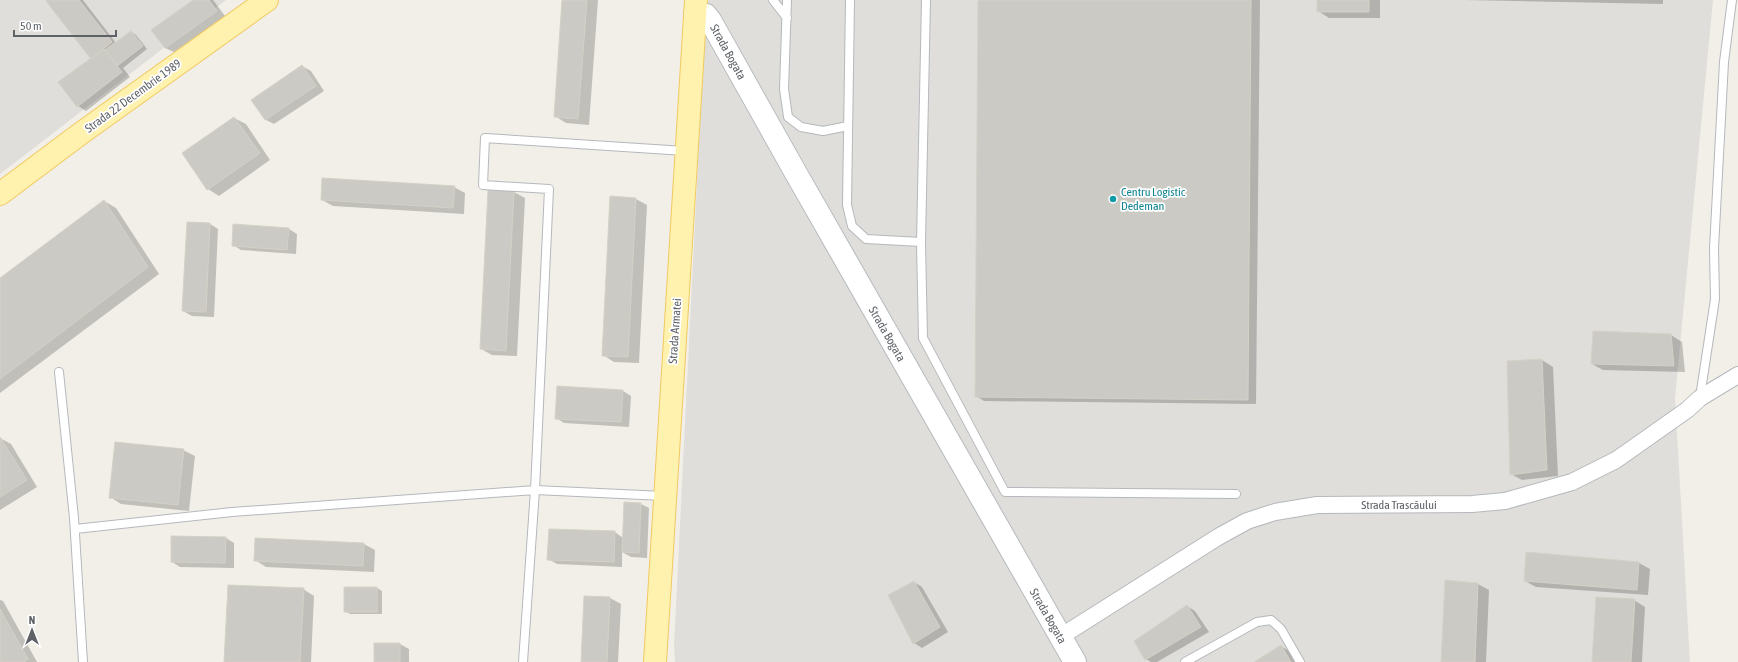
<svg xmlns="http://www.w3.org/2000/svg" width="1738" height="662" viewBox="0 0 1738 662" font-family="'Asap Condensed',sans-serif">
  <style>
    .industrial { fill: #e0deda }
    .shadow { fill: #0003 }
    .building { fill: #cccac5; stroke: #d6d1c6 }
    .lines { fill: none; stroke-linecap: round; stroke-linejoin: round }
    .service-casing { stroke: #b5b8bc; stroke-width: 10 }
    .minor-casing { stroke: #b5b8bc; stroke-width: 18 }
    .secondary-casing { stroke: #b6babf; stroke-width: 24 }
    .primary-casing { stroke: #f2c960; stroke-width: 24 }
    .service { stroke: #fff; stroke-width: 8 }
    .minor { stroke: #fff; stroke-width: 16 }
    .secondary { stroke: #fff; stroke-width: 22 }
    .primary { stroke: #fff2af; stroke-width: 22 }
    .culture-dot { fill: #0f9aa8; stroke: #fff; stroke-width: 1.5 }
    .labels { text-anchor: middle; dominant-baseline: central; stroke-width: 3.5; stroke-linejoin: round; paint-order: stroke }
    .street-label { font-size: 12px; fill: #5f6368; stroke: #fff }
    .culture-label { font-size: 12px; fill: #0d838f; stroke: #fff; text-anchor: start }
  </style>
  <rect width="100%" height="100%" fill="#f1efe8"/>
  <path class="industrial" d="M0,0H226L0,174Z
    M706,0H1713L1675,398L1690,662H675L674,646Z"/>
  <path class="shadow" d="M49,0H83L116,43L131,32L136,35L147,49L123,68L130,77L86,111L78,106L59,82L91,58Z
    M195,0H213L225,16L174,52L165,48Z
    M563,0H598L589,125L566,123L555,116Z
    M979,0H1260L1256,404L984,401L976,396Z
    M1318,0H1380V18H1329L1318,11Z
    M1464,0H1663V4Z
    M302,66L311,71L324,91L274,124L266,120L253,100Z
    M234,118L246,124L270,160L219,196L208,189Z
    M454,187L465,193L464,214L333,206L322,200Z
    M514,192L525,198L517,356L492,355L481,349Z
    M636,199L647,205L639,363L614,362L603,355Z
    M104,201L116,208L159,274L0,393V279Z
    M210,224L218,229L214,317L192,316L183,311Z
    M289,229L297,234L296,254L241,250L233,245Z
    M1671,335L1682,342L1685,372L1603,370L1592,364Z
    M1542,360L1553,367L1558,476L1522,480L1511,474Z
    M623,391L631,396L629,427L564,423L556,418Z
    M0,438L11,444L37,487L0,510Z
    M183,450L195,456L189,511L121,504L110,497Z
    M641,504L649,508L647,558L631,557L622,552V567L557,564L548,559L615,532L623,538Z
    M226,538L234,543V568L180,567L172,562Z
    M364,544L375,550L374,572L266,567L255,560Z
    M1639,563L1650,569L1648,595L1536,587L1525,581Z
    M914,582L922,587L948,632L922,648L914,643Z
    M1478,584L1489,590L1486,662H1442Z
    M377,588L382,591V614H350L345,611Z
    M303,589L314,596L311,662H225Z
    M585,597L610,598L621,604L618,662H582Z
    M0,600L3,601L37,662H0Z
    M1634,600L1645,607L1642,662H1593Z
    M1187,606L1195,611L1209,632L1157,662H1151L1146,659Z
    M375,644H400L409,649V662H375Z
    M1281,646L1292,653L1298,662H1255Z"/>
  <path class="building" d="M47,0H79L112,42L91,59L46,1Z
    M193,0H209L217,11L165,48L151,30Z
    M562,0H587L578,119L554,117Z
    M978,0H1251L1248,400L975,397Z
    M1317,0H1369V12H1317Z
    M131,31L143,46L117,66L105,50Z
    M104,49L122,72L77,107L58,82Z
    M302,65L316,86L265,120L251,100Z
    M234,117L260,153L207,190L182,153Z
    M322,178L455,186L453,208L321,200Z
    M488,190L514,191L506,351L480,349Z
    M610,196L636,198L628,357L602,356Z
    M104,200L148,267L0,379V278Z
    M187,222L210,223L206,312L182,311Z
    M233,224L289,228L287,250L232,246Z
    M1593,331L1671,334L1674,366L1591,364Z
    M1542,359L1547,470L1510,475L1507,361Z
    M557,386L623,390L621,422L555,419Z
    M0,437L27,480L0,497Z
    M115,442L184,449L178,505L109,498Z
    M624,502L641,503L639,553L622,552Z
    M549,529L615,531L614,562L547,560Z
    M171,536L226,537L225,563L171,562Z
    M255,538L364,543L363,566L254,561Z
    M1526,552L1639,562L1637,590L1524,581Z
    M1445,580L1478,583L1475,662H1441Z
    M914,581L940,627L913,644L888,595Z
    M228,585L304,588L300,662H224Z
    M344,587H377V612H344Z
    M584,596L610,597L607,662H581Z
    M1596,597L1635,599L1631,662H1592Z
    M1187,605L1201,627L1145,660L1134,641Z
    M0,609L28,659L24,662H0Z
    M374,643H400V662H374Z
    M1281,645L1291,662H1254Z"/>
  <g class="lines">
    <g class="service-casing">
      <path id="service" d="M773,0L787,18
        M787,0L784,89L788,117L801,127L823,131L848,126
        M850,0L847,205L852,226L866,239L921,242
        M926,0L921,242L923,338L1005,492L1236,494
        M59,372L74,518L83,662
        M1700,397L1715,299L1714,248L1724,62L1732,0
        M75,529L232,512L535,490L664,496
        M523,662L535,490L549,189L483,185L485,138L685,151
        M1185,662L1257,622L1271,620L1281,629L1300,662"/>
    </g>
    <g class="minor-casing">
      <path id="minor" d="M1060,637L1218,537L1247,521L1275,512L1317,505L1472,504L1505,501L1572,482L1616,460L1687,410L1700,398L1738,375"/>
    </g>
    <g class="secondary-casing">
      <path id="secondary" d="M695,14L706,15L710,20L793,168L1075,662"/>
    </g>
    <g class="primary-casing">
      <path id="primary" d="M0,194L80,134L267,0
        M655,662L696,0"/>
    </g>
    <use href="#service" class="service"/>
    <use href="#minor" class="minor"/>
    <use href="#secondary" class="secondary"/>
    <use href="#primary" class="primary"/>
  </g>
  <circle class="culture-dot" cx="1113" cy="199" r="4"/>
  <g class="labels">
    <g class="street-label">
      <text transform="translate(728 52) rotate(61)">Strada Bogata</text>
      <text transform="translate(133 96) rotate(-36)">Strada 22 Decembrie 1989</text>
      <text transform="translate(675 331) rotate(-86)">Strada Armatei</text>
      <text transform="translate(887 334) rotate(60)">Strada Bogata</text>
      <text x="1399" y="505">Strada Trascăului</text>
      <text transform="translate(1048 616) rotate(60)">Strada Bogata</text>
    </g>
    <g class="culture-label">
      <text x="1121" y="192">Centru Logistic<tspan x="1121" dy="14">Dedeman</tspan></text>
    </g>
  </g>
  <g transform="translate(32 630)" stroke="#ffffff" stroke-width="3" paint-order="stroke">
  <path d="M0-3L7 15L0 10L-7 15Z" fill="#5f6368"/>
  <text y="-6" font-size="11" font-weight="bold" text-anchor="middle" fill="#5f6368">N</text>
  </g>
  <path d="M14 30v6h102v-6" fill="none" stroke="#5f6368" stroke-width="2"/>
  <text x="20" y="30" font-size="12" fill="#5f6368" stroke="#ffffff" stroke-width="3" paint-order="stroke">50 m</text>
</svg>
